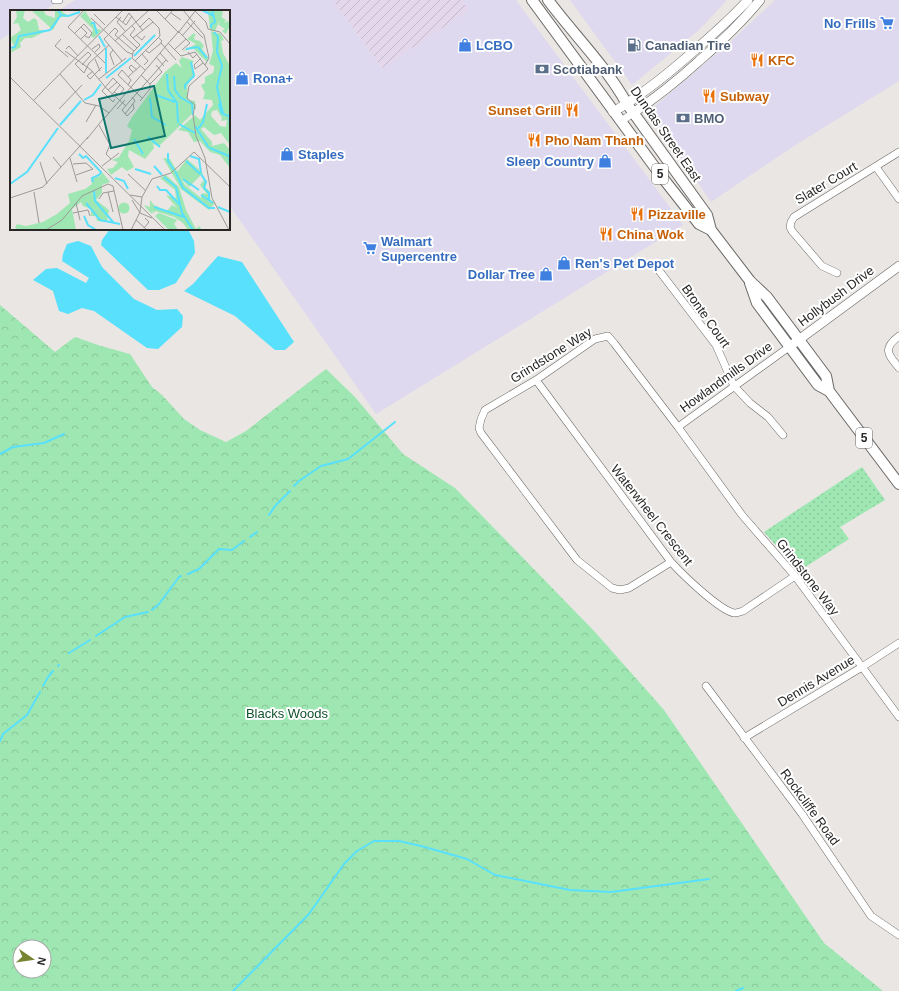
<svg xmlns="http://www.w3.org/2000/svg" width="899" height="991" viewBox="0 0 899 991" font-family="Helvetica,sans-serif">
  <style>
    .commercial { fill: #dfd9ef }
    .industrial { fill: url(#industrial-furrows) }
    .forest { fill: url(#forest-crowns); fill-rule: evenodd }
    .park { fill: url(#park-dots) }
    .water { fill: #58e0fc }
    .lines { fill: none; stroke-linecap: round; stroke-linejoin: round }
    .stream { stroke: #58e0fc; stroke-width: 2 }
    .street-casing { stroke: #6b6966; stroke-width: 8 }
    .secondary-casing { stroke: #6b6966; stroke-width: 10 }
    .primary-casing { stroke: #6b6966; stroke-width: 12 }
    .street { stroke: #fff; stroke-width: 7 }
    .secondary { stroke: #fff; stroke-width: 9 }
    .primary { stroke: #fff; stroke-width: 10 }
    .labels { text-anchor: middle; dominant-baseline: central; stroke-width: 4; stroke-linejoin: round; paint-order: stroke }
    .shield { fill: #fff; stroke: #686867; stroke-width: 1 }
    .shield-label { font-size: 12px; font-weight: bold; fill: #282726 }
    .shop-label { font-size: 13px; font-weight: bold; fill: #366cbe; stroke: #fff; text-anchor: start }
    .service-label { font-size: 13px; font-weight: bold; fill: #4e5e75; stroke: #fff; text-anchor: start }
    .food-label { font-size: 13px; font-weight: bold; fill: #c56008; stroke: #fff; text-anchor: start }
    .street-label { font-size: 13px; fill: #282726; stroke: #fff }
    .park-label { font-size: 13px; fill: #11522b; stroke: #fff }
    .inset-river { fill: none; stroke: #58e0fc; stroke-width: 2 }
    .inset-road { fill: none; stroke: #9c9a97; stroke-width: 1 }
    .view { fill: #0f766e; fill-opacity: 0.15; stroke: #0f766e; stroke-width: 2 }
    .inset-edge { fill: none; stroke: #282726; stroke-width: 2 }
  </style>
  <defs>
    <pattern id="industrial-furrows" width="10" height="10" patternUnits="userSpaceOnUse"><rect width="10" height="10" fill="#e5d7eb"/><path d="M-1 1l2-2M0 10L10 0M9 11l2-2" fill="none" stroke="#c4b9c9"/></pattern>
    <pattern id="forest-crowns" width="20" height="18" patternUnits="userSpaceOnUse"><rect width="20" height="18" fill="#9fe7b2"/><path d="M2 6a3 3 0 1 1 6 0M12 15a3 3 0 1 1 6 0" fill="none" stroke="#89c699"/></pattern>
    <pattern id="park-dots" width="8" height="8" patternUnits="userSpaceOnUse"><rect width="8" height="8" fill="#9fe7b2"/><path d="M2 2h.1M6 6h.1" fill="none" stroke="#89c699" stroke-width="1.8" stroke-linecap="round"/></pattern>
  </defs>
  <rect width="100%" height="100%" fill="#e9e6e3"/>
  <path class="commercial" d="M0,0H60L44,11H11V33L0,40Z
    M75,0H333L382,68L468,10L461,0H516L683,225L376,414L229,205V11H58Z
    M570,0H727L699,30L632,85Z
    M775,0H899V81L794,146L711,202L649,111L728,44Z"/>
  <path class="industrial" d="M333,0H461L469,10L382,68Z"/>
  <path class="forest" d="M0,305L55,352L75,337L101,346L130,354L152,387L162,395L184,419L200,430L226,442L246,431L326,369L354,396L403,454L455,488L595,632L664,710L824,943L883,991H0ZM20,947H44V971H20Z"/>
  <path class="park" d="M862,467L885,500L840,527L849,539L799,571L764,532Z"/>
  <path class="water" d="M110,229H188L194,241L195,253L176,283L159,290H148L101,245L102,240Z
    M78,241L91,246L102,267L134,299L157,310L177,309L183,316L182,327L158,349L147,348L94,311L82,308L68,314L59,311L53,291L33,280L46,269L57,268L86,283L89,278L62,261L63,254L67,244Z
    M218,256L242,262L294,342L285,350H275L235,316L184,291L193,284Z"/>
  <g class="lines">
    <path class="stream" d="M0,454L13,447L44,443L64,434
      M294,486L299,481L321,466L348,459L395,422
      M269,515L275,506L290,491
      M250,537L257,532
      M188,574L199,569L219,549L232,550L244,541
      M152,610L159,604L179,577L181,576
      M96,636L125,617L148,612
      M69,653L90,640
      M58,666L59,665
      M43,686L48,677L53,671
      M0,741L3,734L27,715L40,692
      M233,991L309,914L344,864L357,851L374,841H399L421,846L467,859L495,875L570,890L611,892L709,879
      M736,991L743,988"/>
    <g class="street-casing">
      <path id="street" d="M55,0H59
        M620,122L633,113
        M876,167L899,199
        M654,264L716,345L734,386L750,403L768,417L783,435
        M837,273L822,266L792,231L790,227L791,222L794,217L899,152
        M899,336C882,349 888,354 899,368
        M536,380L671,562C682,574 719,610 734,613C737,613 740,612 743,611L795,576
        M678,427L789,347
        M671,562L629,588L620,590L612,588L577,560L481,433L479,428L481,419L485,410L536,380L595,339L608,336L614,343L678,427L742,515L795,576L899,717
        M706,686L802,814L871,916L899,935
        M744,738L862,667L899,643"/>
    </g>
    <g class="secondary-casing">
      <path id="secondary" d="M613,112C640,96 664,77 687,57C708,39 729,21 748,0
        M633,113C657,97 678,80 699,61C721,42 742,22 760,0
        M789,347L899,266"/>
    </g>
    <g class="primary-casing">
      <path id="primary" d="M532,0L662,177L699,224L711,230
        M548,0C574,35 606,66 627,104L707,215L711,230L750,281L767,297L826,376L829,391L899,484
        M750,283L757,303L818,385L829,391"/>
    </g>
    <use href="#street" class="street"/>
    <use href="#secondary" class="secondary"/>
    <use href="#primary" class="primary"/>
  </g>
  <defs>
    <g id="supermarket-bare" transform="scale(1.08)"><path d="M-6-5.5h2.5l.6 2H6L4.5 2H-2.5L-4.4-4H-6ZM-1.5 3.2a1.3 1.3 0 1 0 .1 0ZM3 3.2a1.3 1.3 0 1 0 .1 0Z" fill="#3f7fe0" stroke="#fff" stroke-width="2.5" paint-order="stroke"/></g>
    <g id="shop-bare" transform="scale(1.08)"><path d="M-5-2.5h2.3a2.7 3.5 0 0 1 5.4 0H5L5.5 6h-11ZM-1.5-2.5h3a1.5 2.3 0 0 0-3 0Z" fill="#3f7fe0" stroke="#fff" stroke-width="2.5" paint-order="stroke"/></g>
    <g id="fuel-bare" transform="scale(1.08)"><path d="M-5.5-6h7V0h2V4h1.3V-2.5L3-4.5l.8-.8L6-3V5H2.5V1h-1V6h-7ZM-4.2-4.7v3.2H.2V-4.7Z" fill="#5c6f8a" stroke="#fff" stroke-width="2.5" paint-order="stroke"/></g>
    <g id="restaurant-bare" transform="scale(1.08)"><path d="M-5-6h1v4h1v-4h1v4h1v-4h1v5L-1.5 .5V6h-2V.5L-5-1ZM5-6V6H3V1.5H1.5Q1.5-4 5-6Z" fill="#e8710a" stroke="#fff" stroke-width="2.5" paint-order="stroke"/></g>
    <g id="bank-bare" transform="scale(1.08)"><path d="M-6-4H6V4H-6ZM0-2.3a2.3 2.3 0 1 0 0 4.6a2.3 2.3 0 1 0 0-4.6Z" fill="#5c6f8a" stroke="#fff" stroke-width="2.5" paint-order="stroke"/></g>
  </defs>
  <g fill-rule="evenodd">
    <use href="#supermarket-bare" x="887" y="23"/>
    <use href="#shop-bare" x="465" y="45"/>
    <use href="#fuel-bare" x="634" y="45"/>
    <use href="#restaurant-bare" x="757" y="60"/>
    <use href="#bank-bare" x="542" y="69"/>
    <use href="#shop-bare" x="242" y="78"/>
    <use href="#restaurant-bare" x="709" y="96"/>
    <use href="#restaurant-bare" x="572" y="110"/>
    <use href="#bank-bare" x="683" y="118"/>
    <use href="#restaurant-bare" x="534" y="140"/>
    <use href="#shop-bare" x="287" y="154"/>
    <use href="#shop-bare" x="605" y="161"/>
    <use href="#restaurant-bare" x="637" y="214"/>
    <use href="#restaurant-bare" x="606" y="234"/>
    <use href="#supermarket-bare" x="370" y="248"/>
    <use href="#shop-bare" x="564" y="263"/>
    <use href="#shop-bare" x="546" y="274"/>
  </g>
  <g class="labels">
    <g class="shield">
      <rect x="652" y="164" width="16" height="20" rx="3"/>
      <rect x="856" y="428" width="16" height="20" rx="3"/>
    </g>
    <g class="shield-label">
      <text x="660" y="174">5</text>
      <text x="864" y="438">5</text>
    </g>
    <g class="shop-label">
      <text x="876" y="23" text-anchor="end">No Frills</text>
      <text x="476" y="45">LCBO</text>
      <text x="253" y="78">Rona+</text>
      <text x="298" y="154">Staples</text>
      <text x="594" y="161" text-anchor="end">Sleep Country</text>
      <text x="381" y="241">Walmart<tspan x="381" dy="15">Supercentre</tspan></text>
      <text x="575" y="263">Ren's Pet Depot</text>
      <text x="535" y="274" text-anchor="end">Dollar Tree</text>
    </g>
    <g class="service-label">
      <text x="645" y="45">Canadian Tire</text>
      <text x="553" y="69">Scotiabank</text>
      <text x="694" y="118">BMO</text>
    </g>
    <g class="food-label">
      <text x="768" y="60">KFC</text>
      <text x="720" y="96">Subway</text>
      <text x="561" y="110" text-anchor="end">Sunset Grill</text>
      <text x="545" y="140">Pho Nam Thanh</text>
      <text x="648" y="214">Pizzaville</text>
      <text x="617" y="234">China Wok</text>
    </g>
    <g class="street-label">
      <text transform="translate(666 134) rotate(55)">Dundas Street East</text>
      <text transform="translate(826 183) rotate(-31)">Slater Court</text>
      <text transform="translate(836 296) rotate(-37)">Hollybush Drive</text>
      <text transform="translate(706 316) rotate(55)">Bronte Court</text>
      <text transform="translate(551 355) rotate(-32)">Grindstone Way</text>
      <text transform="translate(726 377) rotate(-36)">Howlandmills Drive</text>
      <text transform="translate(652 515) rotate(52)">Waterwheel Crescent</text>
      <text transform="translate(808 577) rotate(52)">Grindstone Way</text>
      <text transform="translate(816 681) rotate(-31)">Dennis Avenue</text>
      <text transform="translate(810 807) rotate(54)">Rockcliffe Road</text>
    </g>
    <g class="park-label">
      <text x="287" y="713">Blacks Woods</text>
    </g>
  </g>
  <g transform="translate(10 10)">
    <rect width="220" height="220" fill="#e9e6e3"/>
    <path d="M210,6L216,10L214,13L218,11L220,15L216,24L212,21L215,19L209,15ZM149,203L167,210L164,214L168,220L158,219L145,206Z" fill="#9fe7b2"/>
    <path d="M6,0H15L13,8L18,12L24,8L27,10L29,20H38L22,28H15L10,33L11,37L0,43L4,36L0,28L11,20L8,13L3,14L7,7ZM21,0H33L36,5L45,8V0H50L60,7H50L43,20ZM198,0H211L213,3L205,21L200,20ZM184,23L186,25L184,27L185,30L190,31L194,36L192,39L199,49L197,52L183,38L171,42L186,34L177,29ZM172,47L184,51L181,55L185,64L177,76L178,90L185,91L186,99H183L182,104L149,136L143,134L144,138L135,149L119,140L118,146L124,157L117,161L112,157L101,165L97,159L103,158L108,152L102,150L109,147L119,131L122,120L117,116L122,107L155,62L166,53L172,58L169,51ZM220,77V135L211,123L204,125L194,117L191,119L202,132V136L214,133L220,140V158L210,145L200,142L190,131L184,132L178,122L168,120L185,105L190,110L203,95L202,89ZM207,100L212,108L211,111L217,110L216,117L210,116L201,106L202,101ZM153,148L160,149L175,175L191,188L192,183L197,184L190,175L194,170L197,171L195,177L200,182V189L205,193L199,200L171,179ZM92,162L100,172L92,175V183L86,190L99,200L97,212L87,211L86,206H81V199L73,196L71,192L62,199L66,220H8L5,218L7,214L16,216L33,212L47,204L60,193L58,184L75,179L82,174L81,169L90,166ZM156,165L169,177L176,200L186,219L189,216L192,220H178L173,213L164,207L145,201L143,204L142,200V204L137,199L134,195L140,197V190L144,195L157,201L162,195L167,198L156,185L166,188L165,180L150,168Z" fill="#9fe7b2" fill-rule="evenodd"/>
    <path d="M177,149L193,163L179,177L166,163Z" fill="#9fe7b2"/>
    <path d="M75,1L87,19L92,20L84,28L81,26L83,19L70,6ZM201,21L211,24L214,30L211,31L213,43L220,56V96L204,95L202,90L193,89L195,83L191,75L195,73V67L203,63L204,59V56L199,54L203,41ZM108.5 198a5.5 5.5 0 1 1 11 0a5.5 5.5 0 1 1-11 0Z" fill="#9fe7b2"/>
    <path class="inset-river" d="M48,0L51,5L58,6L70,2M192,0L204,6M81,13H84L87,24M201,18V15L205,12L202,0M204,22L208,27L207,42L212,56L207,77L213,104L219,106L220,116M89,26L95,37M0,38L5,37L9,26L40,20L51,5M96,38V63M176,39L188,37L197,48M124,46L145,25M157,64L158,80L167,93L168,113M164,66L165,80L170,87L182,94L183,105M96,68L121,48M175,79V75L184,66L181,52M146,85L165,92M140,88L142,107L156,115M74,90L83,85L91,74M211,92L209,95L212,104M169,114L185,123M50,115L71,91M185,116L199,138M188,119L193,112L197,94M138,127L150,137M124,129L133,144M200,138L219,146L220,155M158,143V151L164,160M69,144L73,148L76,146L91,162L89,165L82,168L83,172M180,146L189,149L191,163M176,151L190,164M144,156L152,165M125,159L141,164M165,161L173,178L199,198H205M191,164L196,172L194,178L199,183V190M154,167L166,177L172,203L183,220M105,168L114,171L118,179M173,169L189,180M0,174L17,162L48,118M147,176L150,180H156L169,194M84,181L85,191L103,212M191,185L203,193M76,193L90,210L110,214M144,197L174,207M208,197L220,202M74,206L78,215L86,220"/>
    <path class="inset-road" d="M146,0L168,22M173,0L194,25L199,48L195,55M184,0L196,12L198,19L210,22L220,34M161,3L171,10M84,4L95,15M106,7L116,15L122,6M111,7L107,12L115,21M81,8L117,42L122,44M155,9L163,0M113,12L119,3L133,21M177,12L193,28M122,16L125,19L120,25L130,35L123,42L122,48L135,60M58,17L95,53M58,17L74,0M71,17L77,23L71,29M169,22L180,33L172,40M65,23L74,14L82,23L79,28L75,26M168,23L186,0M112,24L127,38M126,25L132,30L135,26M172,26L185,11M123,28L143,12M51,29L45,36L58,47M105,31L139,0M151,33L166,50M158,33L171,46L185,42L198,59L179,76L177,88L185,95L183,105L186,126L195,148L202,188L219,220M155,37L169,21M56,39L59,36L68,46M82,39L89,34L90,37L85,42M103,40L100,44L104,55M135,40L139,43L150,34L152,31L149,28M164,40L176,29M55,41L81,60L97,79L116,96M178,42L183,48L187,44M150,43L158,52M132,44L138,51L134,55M146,47L154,56M191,48L184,55L185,59L193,53M85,49L90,61M112,51L94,29L105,18L108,21L105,25L124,41M125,51L150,26L149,18L139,8L130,17M72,55L81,45L78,42L65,54L74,63L79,53L99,35M83,61L77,66L80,69L92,57M123,62L119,58L121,55L127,60M50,64L75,93L89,96L99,103M131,65L140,74M0,67L23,90M118,67L130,56M89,69L116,48M118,75L121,70L112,60L108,65L132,88M98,80L107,72M104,82L109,85L114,79L103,68L92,81L103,92L105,89M99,88L110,75M22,89L155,220M23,91L113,0M130,91L140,79V74L152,62L146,55M123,94L124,99L117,106L112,100L156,50M49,99L72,75M107,99L115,90M115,104L125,91L122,87M93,110L156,36M76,112L86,95M89,115L100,135L96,144L101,149M77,129L93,109M43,147L51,157M60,148L67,172M30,152L37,174M63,154L76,153L83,159L66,165M92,156L109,143M118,164L136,181M24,182L29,213M98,182L103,202M120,185L132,187M132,187L142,169L161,163L184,142L220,177M0,188L33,177L78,127M89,189L93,183L104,181M122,190L130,203L142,208M66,193L70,210M63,203L78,200L80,206M126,210L137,220M134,218L139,212L135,208M36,220L52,210L72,186L98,174L103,176L113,220M121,220L130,202L132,187"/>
    <path class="view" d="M144,76L155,126L101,138L89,89Z"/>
    <rect width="220" height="220" class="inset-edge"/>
  </g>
  <g transform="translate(32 959) rotate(103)"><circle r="19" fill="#ffffff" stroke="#a9a9a8"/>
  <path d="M0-3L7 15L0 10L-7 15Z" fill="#788432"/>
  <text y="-6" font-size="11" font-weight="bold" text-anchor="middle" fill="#282726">N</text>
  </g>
</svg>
